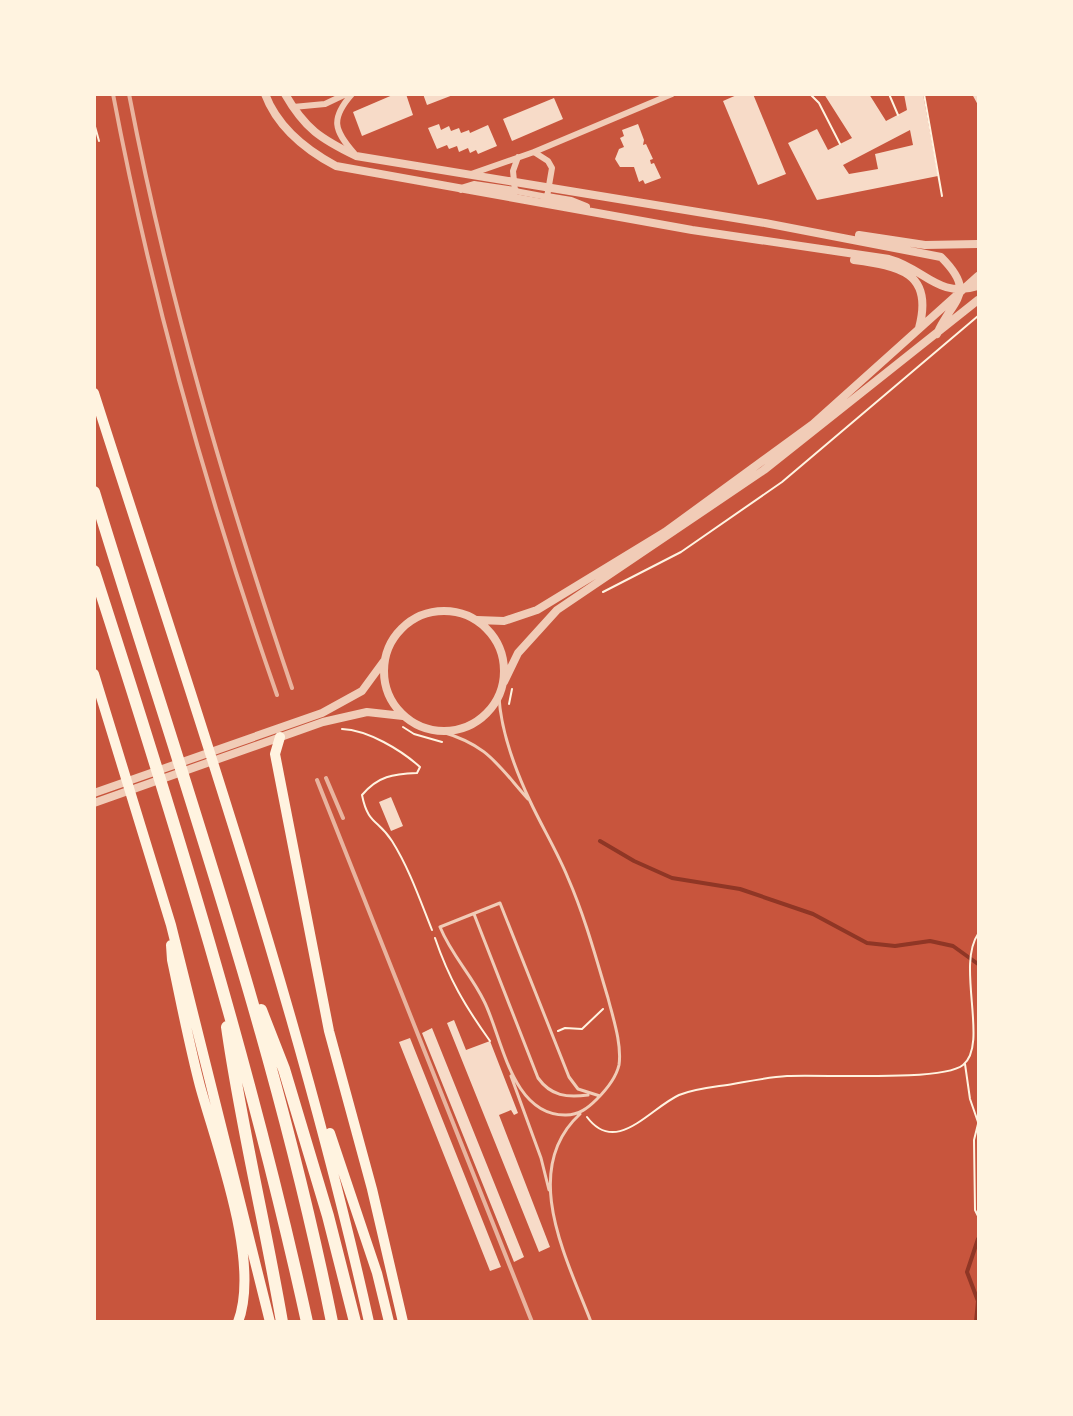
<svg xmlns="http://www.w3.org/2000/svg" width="1073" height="1416" viewBox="0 0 1073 1416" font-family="Barlow,sans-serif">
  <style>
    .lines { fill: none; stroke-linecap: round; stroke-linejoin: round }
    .stream { stroke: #8f3625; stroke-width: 4 }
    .building { fill: #f7dbc8; fill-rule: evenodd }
    .path { stroke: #fff3e0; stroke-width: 2 }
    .service { stroke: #f1ccb7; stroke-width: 3 }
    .minor { stroke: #f1ccb7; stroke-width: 6 }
    .tertiary { stroke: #f1ccb7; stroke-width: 8 }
    .trunk { stroke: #fff3e0; stroke-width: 10 }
    .motorway { stroke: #fff3e0; stroke-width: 12 }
    .rail { stroke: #e9b49f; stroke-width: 4 }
  </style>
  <rect width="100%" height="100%" fill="#c8553d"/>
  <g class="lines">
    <path class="stream" d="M600,841L634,861L672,878L740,889L813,914L867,943L895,946L930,941L953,946L978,964
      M976,1322L978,1301L967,1272L978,1239"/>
  </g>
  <path class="building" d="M395,94H406L413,115L362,136L353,112Z
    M423,94H453V95L427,105Z
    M739,94H753L786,174L758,185L723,101Z
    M824,94H869L886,121L907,110L904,94H923L938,176L817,200L788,143L817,129L828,150L852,138ZM910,130L913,145L875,154L878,169L849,174L843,165Z
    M972,94H978V105Z
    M554,98L563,119L512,141L503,119Z
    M439,124L441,130L449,126L451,131L459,128L461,133L469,130L470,133L488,125L497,146L478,154L476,150L470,153L468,148L459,152L457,146L449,149L447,145L437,149L428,128Z
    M638,124L644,140L643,145L646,144L653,159L650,160L651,164L654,163L661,178L645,184L643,180L639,182L634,167H620L615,159L619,149L624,147L620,138L624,136L622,130Z
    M391,797L403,826L391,831L379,802Z
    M454,1020L466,1050L490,1041L518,1113L514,1115L511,1110L499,1115L550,1247L539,1252L447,1023Z
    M432,1028L524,1257L514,1262L422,1033Z
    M410,1038L501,1267L490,1271L399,1042Z"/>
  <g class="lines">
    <path class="path" d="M810,94L819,103L840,144
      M889,94L898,115
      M924,94L942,196
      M94,123L99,141
      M603,592L681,552L782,482L978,316
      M509,704L512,689
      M403,727L414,734L442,742
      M342,729C368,730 401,750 420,767L417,773C393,774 378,776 362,795C368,825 378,819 392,841C409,868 420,900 432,930
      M435,938C449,979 465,1006 490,1041
      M558,1031L565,1028L582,1029L603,1009
      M965,1064L970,1099L978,1122
      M587,1117C616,1156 649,1109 679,1095C696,1088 715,1087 733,1084C750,1081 769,1077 787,1076C820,1074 942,1082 963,1065C989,1045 956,966 978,934
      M978,1124L974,1140L975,1210L978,1216"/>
    <path class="service" d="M499,697C501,733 515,769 530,801C542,827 557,851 568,878C585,917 596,958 608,998C613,1018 622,1044 619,1065C616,1078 606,1090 597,1099C588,1108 579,1115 566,1115C511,1116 502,1036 484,1001C471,974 452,956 440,927L500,903L569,1077L578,1089L600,1096
      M439,731C488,745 496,763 528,799
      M474,914L538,1078C551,1096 567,1098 588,1095
      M511,1076L541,1158L549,1190
      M580,1114C519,1170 567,1259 591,1322"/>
    <path class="minor" d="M352,94C330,119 334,130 354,153
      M293,107L325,104L346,94
      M534,152L672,94
      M471,174L534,152L548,161L552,168L547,197L515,191L513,171L518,157"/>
    <path class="tertiary" d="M265,94C277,126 306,150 336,166L692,230L889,259C924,268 938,299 978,286
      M285,94C305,129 321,139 356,156L765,223L941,257C978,294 952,299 937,334
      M461,189L474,185L515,191
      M547,197L571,201L586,207
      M859,235L925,245L978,244
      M854,260C899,266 934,272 919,328
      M384 671a60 60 0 1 1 120 0a60 60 0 1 1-120 0Z
      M477,620L504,621L537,610L665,532L813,424L978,276
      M504,682L518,653L557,610L764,470L978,300
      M94,793L322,713L362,691L384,661
      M94,803L323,722L367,712L403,716"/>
    <path class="trunk" d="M94,393C192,700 299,1007 369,1322
      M94,674L171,925L270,1322
      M280,737L275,754L329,1031L372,1189L403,1322
      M171,945L172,960C181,1002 189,1044 200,1086C217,1148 261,1262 238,1322
      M330,1133L377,1273L389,1322"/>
    <path class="motorway" d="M94,492C178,767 275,1039 332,1322
      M94,571C174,819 251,1067 307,1322
      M261,1010L284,1069L328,1216L355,1322
      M227,1027C241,1126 265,1223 282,1322"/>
    <path class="rail" d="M113,94C152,299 208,498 277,695
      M129,94C168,297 226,493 292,688
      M326,778L343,818
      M317,780L532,1322"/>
  </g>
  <rect width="1073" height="1416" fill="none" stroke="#fff3e0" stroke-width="192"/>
</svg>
